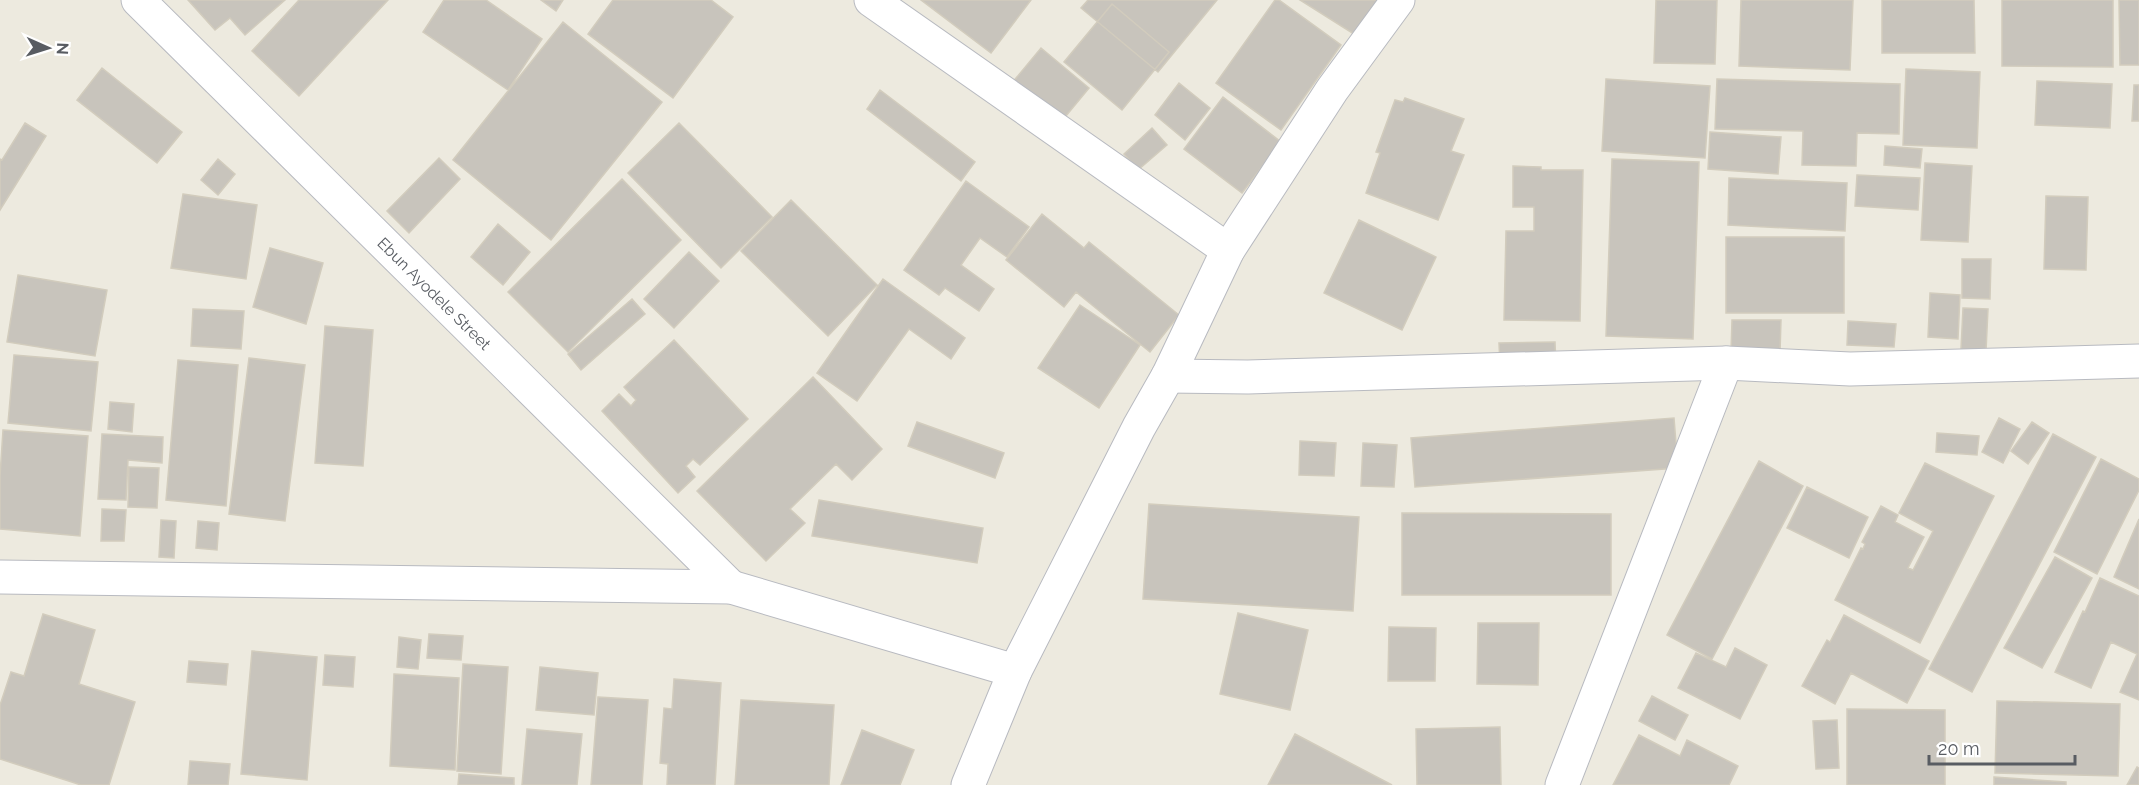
<svg xmlns="http://www.w3.org/2000/svg" width="2139" height="785" viewBox="0 0 2139 785" font-family="Raleway,sans-serif">
  <style>
    .building { fill: #c8c4bc; stroke: #d2ccbd; stroke-width: 1.5 }
    .lines { fill: none; stroke-linecap: round; stroke-linejoin: round }
    .minor-casing { stroke: #b8bac0; stroke-width: 35 }
    .minor { stroke: #fff; stroke-width: 33 }
    .labels { text-anchor: middle; dominant-baseline: central; stroke-width: 4.5; stroke-linejoin: round; paint-order: stroke }
    .street-label { font-size: 16px; fill: #585c62; stroke: #fff }
  </style>
  <rect width="100%" height="100%" fill="#edeadf"/>
  <path class="building" d="M188,0H285L245,35L230,18L215,30Z
    M299,0H388L299,96L252,51Z
    M444,0H486L542,39L508,90L423,32Z
    M541,0H563L556,11Z
    M613,0H711L733,17L673,98L588,34Z
    M921,0H1031L991,53Z
    M1088,0H1217L1158,72L1081,8Z
    M1275,0H1279L1341,45L1281,130L1216,83Z
    M1300,0H1381L1357,36Z
    M1656,0H1717L1715,64L1654,63Z
    M1741,0H1853L1850,70L1739,66Z
    M1882,0H1974L1975,53H1882Z
    M2002,0H2113V67L2002,66Z
    M2119,0H2139V65H2120Z
    M1112,4L1169,52L1122,110L1064,62Z
    M563,22L662,102L551,240L453,160Z
    M1041,48L1089,88L1061,122L1012,83Z
    M102,68L182,132L157,163L77,100Z
    M1906,69L1980,72L1977,148L1903,145Z
    M1606,79L1710,86L1705,158L1602,151Z
    M1717,79L1900,84L1899,134L1857,133L1856,166L1802,165L1803,131L1715,129Z
    M2037,81L2112,84L2110,128L2035,125Z
    M1179,83L1210,108L1185,140L1155,115Z
    M2134,85H2139V121H2132Z
    M880,90L975,162L961,181L867,109Z
    M1223,97L1281,142L1242,193L1184,149Z
    M1405,98L1464,119L1451,151L1464,155L1438,220L1366,193L1380,153L1376,152L1395,100L1403,102Z
    M25,123L46,136L0,210V159L2,160Z
    M679,123L772,217L721,268L628,173Z
    M1152,128L1167,145L1138,170L1124,154Z
    M1710,132L1781,137L1778,174L1708,169Z
    M1885,146L1922,149L1920,168L1884,165Z
    M439,158L460,179L409,233L387,211Z
    M218,159L235,174L218,195L201,180Z
    M1612,159L1699,162L1693,339L1606,336Z
    M1925,163L1972,166L1968,242L1921,240Z
    M1513,166L1541,167V170H1583L1580,321L1504,320L1506,231H1534V207H1513Z
    M1857,175L1920,178L1918,210L1855,206Z
    M1729,178L1847,183L1845,231L1728,225Z
    M622,179L681,240L568,352L508,292Z
    M966,181L1029,227L1007,257L980,238L961,265L994,289L979,311L945,288L939,295L904,270Z
    M183,194L257,205L246,279L171,268Z
    M2046,196L2088,197L2086,270L2044,269Z
    M791,200L877,285L828,336L741,251Z
    M1042,214L1084,248L1089,242L1179,315L1150,352L1076,292L1064,307L1006,260Z
    M1359,220L1436,257L1402,330L1324,293Z
    M498,224L530,252L503,285L471,257Z
    M1726,237H1844V313H1726Z
    M270,248L323,263L306,324L253,307Z
    M689,252L719,281L674,328L644,299Z
    M1962,259H1991L1990,299L1962,298Z
    M18,275L107,290L95,356L7,342Z
    M883,279L965,338L951,359L909,329L857,401L817,373Z
    M1930,293L1960,295L1958,339L1928,337Z
    M632,299L645,314L581,370L568,354Z
    M1080,305L1140,345L1099,408L1038,368Z
    M1963,308L1988,309L1986,351L1961,349Z
    M193,309L244,311L241,349L191,346Z
    M1732,320H1781L1780,353L1731,352Z
    M1848,321L1896,324L1894,347L1847,345Z
    M325,326L373,330L363,466L315,463Z
    M674,340L748,419L700,465L693,459L686,466L695,477L678,493L602,411L619,394L631,406L636,400L624,387Z
    M1555,342L1556,366H1500L1499,343Z
    M14,355L98,362L91,431L8,423Z
    M249,358L305,365L285,521L229,514Z
    M178,360L238,365L226,506L166,500Z
    M813,377L882,449L852,480L836,464L790,509L805,523L766,561L697,491Z
    M110,402L134,404L132,432L108,429Z
    M1674,418L1678,468L1415,487L1411,438Z
    M1999,418L2020,429L2003,463L1982,452Z
    M917,422L1004,453L995,478L908,446Z
    M2032,422L2049,433L2028,464L2011,451Z
    M3,430L88,436L80,536L0,529V476Z
    M1937,433L1979,436L1977,455L1936,452Z
    M102,434L163,437L162,463L128,460L126,500L98,499Z
    M2053,434L2096,457L1972,692L1929,669Z
    M1300,441L1336,443L1334,476L1299,475Z
    M1363,443L1397,445L1394,487L1361,486Z
    M2101,459L2139,479V490L2097,574L2054,552Z
    M1759,461L1803,486L1712,659L1667,635Z
    M1925,463L1994,496L1920,643L1835,600L1861,548L1863,549L1865,544L1862,542L1881,506L1898,515L1895,522L1924,537L1908,568L1913,570L1933,531L1899,513Z
    M129,467L159,468L157,508L128,507Z
    M1807,487L1868,517L1849,558L1787,528Z
    M819,500L983,528L977,563L812,536Z
    M1149,504L1359,517L1353,611L1143,599Z
    M102,509L126,510L124,541H101Z
    M1402,513L1611,514V595H1402Z
    M2139,519V589L2114,577Z
    M161,520L176,521L174,558L159,557Z
    M198,521L219,523L217,550L196,548Z
    M2055,557L2092,578L2042,668L2004,648Z
    M2100,578L2139,596V700L2120,692L2137,654L2111,642L2091,688L2055,672L2083,611L2085,612Z
    M1238,613L1308,630L1290,710L1220,694Z
    M43,614L95,630L79,684L135,702L109,785H81L0,759V705L11,672L24,676Z
    M1844,615L1929,661L1907,703L1851,673L1835,704L1802,686L1827,640L1830,642Z
    M1478,623H1539L1538,685L1477,684Z
    M1389,627L1436,628L1435,681H1388Z
    M429,634L463,636L461,660L427,658Z
    M399,637L421,640L418,669L397,667Z
    M1735,648L1767,665L1740,719L1678,688L1696,653L1726,667Z
    M252,651L317,657L307,780L241,774Z
    M325,655L355,657L353,687L323,685Z
    M189,661L228,664L226,685L187,682Z
    M463,664L508,667L501,774L457,771Z
    M540,667L598,673L594,715L536,710Z
    M394,674L459,678L455,770L390,766Z
    M674,679L721,683L715,785H667L668,764L660,763L664,708L672,709Z
    M1652,696L1688,715L1675,740L1639,721Z
    M598,697L648,700L642,785H591Z
    M741,700L834,705L829,785H735Z
    M1997,701L2120,704L2118,776L1995,773Z
    M1847,709L1945,710V785H1847Z
    M1837,720L1839,768L1816,769L1813,721Z
    M1500,727L1501,785H1417L1416,729Z
    M527,729L582,734L577,785H522Z
    M862,730L914,750L900,785H841Z
    M1295,734L1392,785H1268Z
    M1639,735L1680,756L1687,740L1738,766L1729,785H1613Z
    M190,761L230,764L228,785H188Z
    M2137,767L2139,768V785H2127Z
    M459,774L514,778V785H458Z
    M1994,777L2066,782V785H1994Z"/>
  <g class="lines">
    <g class="minor-casing">
      <g id="minor">
        <path id="s1" d="M138,0L731,587"/>
        <path d="M871,0L1228,250"/>
        <path d="M1168,376L1248,377L1726,363L1850,369L2139,361"/>
        <path d="M0,577L731,587L1015,671"/>
        <path d="M968,785L1015,671L1139,427L1168,376L1228,250L1332,90L1398,0"/>
        <path d="M1562,785L1726,363"/>
      </g>
    </g>
    <use href="#minor" class="minor"/>
  </g>
  <g class="labels">
    <g class="street-label">
      <text stroke="none"><textPath href="#s1" startOffset="417">Ebun Ayodele Street</textPath></text>
    </g>
  </g>
  <g transform="translate(48 48) rotate(93)" stroke="#ffffff" stroke-width="4.5" paint-order="stroke">
  <path d="M0-4.5L10 22L0 15L-10 22Z" fill="#585c62"/>
  <text y="-9" font-size="16" font-weight="bold" text-anchor="middle" fill="#585c62">N</text>
  </g>
  <path d="M1929 755v9h146v-9" fill="none" stroke="#585c62" stroke-width="3"/>
  <text x="1938" y="755" font-size="18" fill="#585c62" stroke="#ffffff" stroke-width="4.5" paint-order="stroke">20 m</text>
</svg>
